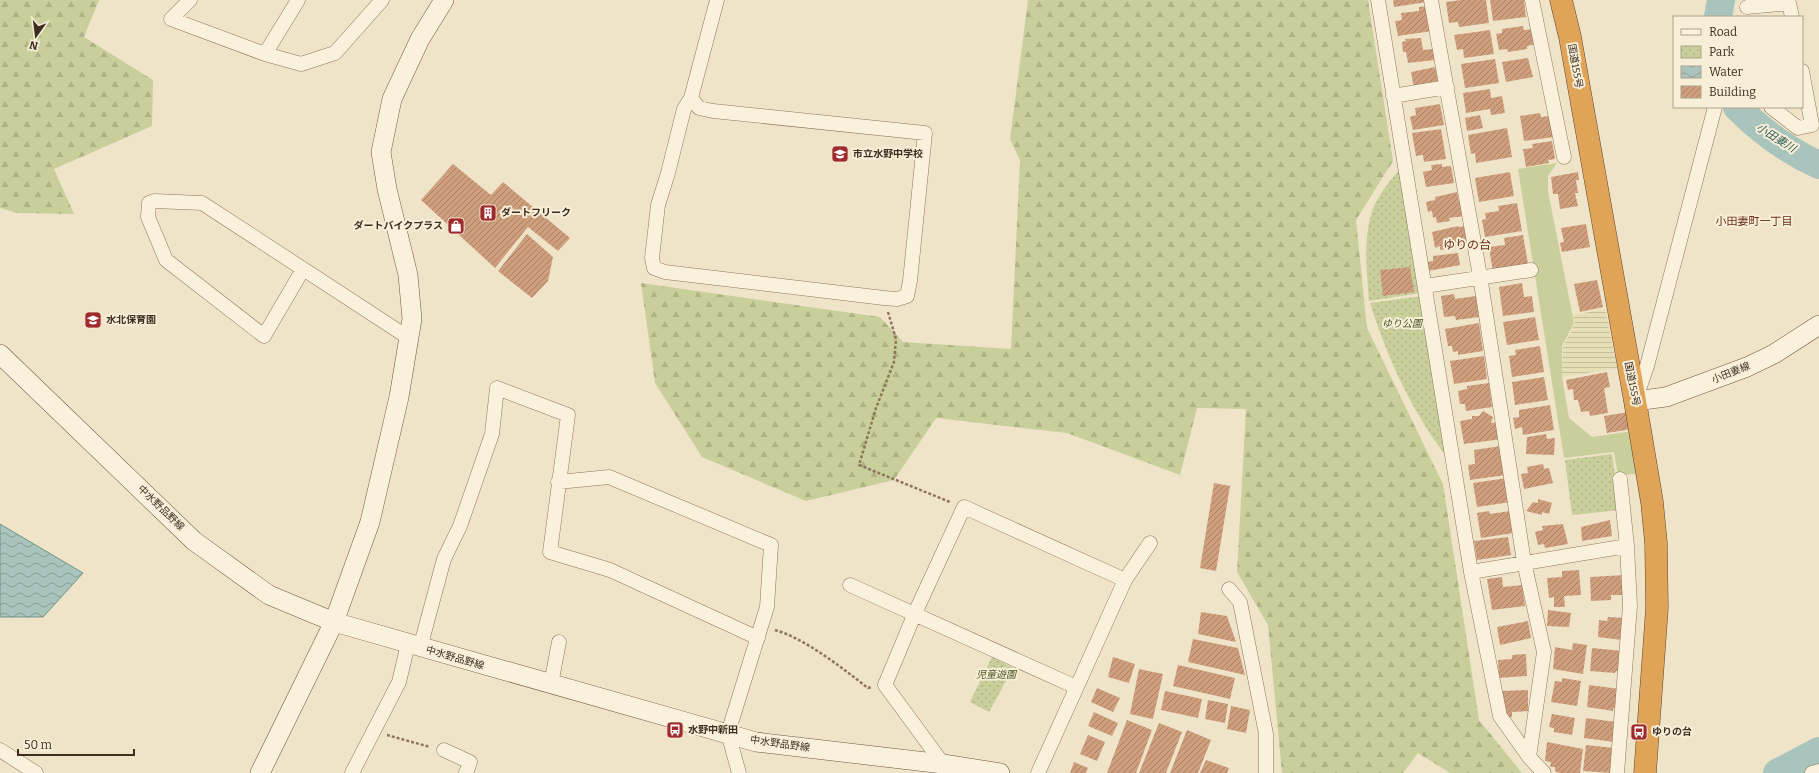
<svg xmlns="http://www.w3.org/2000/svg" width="1819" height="773" viewBox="0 0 1819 773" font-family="Bitter,'Noto Sans JP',serif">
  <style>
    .farmland { fill: url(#farmland-rules) }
    .green { fill: #c9cf9b }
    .forest { fill: url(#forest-firs) }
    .park { fill: url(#park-dots) }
    .water { fill: url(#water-waves); stroke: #6f938a }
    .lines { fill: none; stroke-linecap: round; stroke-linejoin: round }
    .river { stroke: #a9c4bc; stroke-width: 28 }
    .building { fill: url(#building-hatch) }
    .street-casing { stroke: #8d765c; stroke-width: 15 }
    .secondary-casing { stroke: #6f573f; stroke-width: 20 }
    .highway-casing { stroke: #5b4430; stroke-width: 23 }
    .path { stroke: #8d765c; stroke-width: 2.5; stroke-dasharray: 3 2; stroke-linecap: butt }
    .street { stroke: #faf1dc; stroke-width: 14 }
    .secondary { stroke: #faf1dc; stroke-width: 19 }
    .highway { stroke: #e0a458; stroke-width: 22 }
    .labels { text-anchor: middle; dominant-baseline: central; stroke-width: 4; stroke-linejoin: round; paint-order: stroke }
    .street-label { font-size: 10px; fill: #3d2e20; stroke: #f7eed8 }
    .poi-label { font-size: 10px; font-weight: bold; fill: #3d2e20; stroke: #f7eed8; text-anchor: start }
    .park-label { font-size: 10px; font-style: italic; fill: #4d5a26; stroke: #f7eed8 }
    .water-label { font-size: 11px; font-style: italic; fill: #2f5d5a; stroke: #f7eed8 }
    .neighbourhood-label { font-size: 11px; fill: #6b2e1e; stroke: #f7eed8 }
    .quarter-label { font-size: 12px; fill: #6b2e1e; stroke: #f7eed8 }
  </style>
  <defs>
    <pattern id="farmland-rules" width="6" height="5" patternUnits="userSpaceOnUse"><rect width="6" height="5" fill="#e6deb5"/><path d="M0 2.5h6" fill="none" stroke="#c6bf9b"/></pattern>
    <pattern id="forest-firs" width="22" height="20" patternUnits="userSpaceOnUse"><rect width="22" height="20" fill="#c9cf9b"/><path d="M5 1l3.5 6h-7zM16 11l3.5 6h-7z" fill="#aeb285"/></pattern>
    <pattern id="park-dots" width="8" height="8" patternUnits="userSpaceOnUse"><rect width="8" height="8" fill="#c9cf9b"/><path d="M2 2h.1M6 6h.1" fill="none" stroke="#aeb285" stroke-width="1.8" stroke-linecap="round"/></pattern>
    <pattern id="water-waves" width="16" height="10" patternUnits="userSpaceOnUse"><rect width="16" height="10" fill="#a9c4bc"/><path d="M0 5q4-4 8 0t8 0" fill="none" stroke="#8ba098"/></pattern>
    <pattern id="building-hatch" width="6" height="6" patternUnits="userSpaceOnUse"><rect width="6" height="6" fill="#cf9f7d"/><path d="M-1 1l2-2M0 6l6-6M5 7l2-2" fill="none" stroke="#a98266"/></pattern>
  </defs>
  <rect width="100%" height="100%" fill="#f0e4c8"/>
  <path class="farmland" d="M1605,309L1617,368L1562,377L1563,347L1575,323L1573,315Z"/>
  <path class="green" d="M1557,163L1548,176V191L1574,323L1562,346V377L1569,418L1592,437L1633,431L1640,473L1618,476L1614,452L1564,458L1518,169Z"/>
  <path class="forest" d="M0,0H99L84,37L153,80L152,126L54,169L74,214L17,213L0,208Z
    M1028,0H1368L1393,161L1356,220L1367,328L1443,484L1479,720L1522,773H1450L1418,753L1403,773H1282L1268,625L1237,572L1246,409L1197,408L1180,475L1067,433L936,418L894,480L806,501L702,457L655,383L641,283L880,317L903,342L1011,349L1020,160L1010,139Z"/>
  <path class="park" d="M1410,159L1421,293L1369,301C1367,273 1363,242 1371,215C1377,194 1395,174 1410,159Z
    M1422,296L1446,456C1411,410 1387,357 1370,303Z
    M1612,454L1620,510L1572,515L1565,460Z
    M992,657L1013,668L989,712L970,702Z"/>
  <path class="water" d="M0,524L83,573L43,617H0Z"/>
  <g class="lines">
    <path class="river" d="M1718,17L1721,0
      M1737,107C1761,131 1788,151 1819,165
      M1777,773L1819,751"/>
  </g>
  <path class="building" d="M1393,0H1427V2L1394,7Z
    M1461,0H1486L1489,23L1459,27L1458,22L1449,23L1446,2Z
    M1490,0H1524L1526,17L1493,21Z
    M1428,6L1432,31L1398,36L1395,21L1402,20L1401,13L1419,11V7Z
    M1523,26L1524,30L1534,29L1537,44L1527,46V49L1508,52L1507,49L1499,50L1496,34L1502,33V29Z
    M1490,30L1494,54L1464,58L1463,49L1457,50L1454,35Z
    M1421,38L1423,50L1433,49L1435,60L1408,63L1406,52H1403L1402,42L1406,41L1405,39Z
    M1528,58L1533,77L1506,82L1502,62Z
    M1495,59L1499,83L1465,88L1461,64Z
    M1435,67L1439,85L1414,89L1411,72Z
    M1490,89L1491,98L1502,96L1505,113L1491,115L1490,109L1466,113L1463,93Z
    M1440,104L1444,125L1413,130L1410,117L1416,115L1415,108Z
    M1540,113L1541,117L1551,116L1554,137L1524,141L1520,116Z
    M1480,115L1483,128L1467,131L1465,118Z
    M1507,128L1512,157L1476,163L1475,153L1471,154L1468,135Z
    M1441,129L1446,159L1424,162L1423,155L1416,156L1412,133Z
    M1552,141L1555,159L1548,160L1549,163L1526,167L1523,149L1533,148L1532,144Z
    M453,164L491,195L503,182L570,238L558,251L528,227L495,268L421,200Z
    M1442,164V167L1451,166L1454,183L1426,187L1423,172L1432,170L1431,165Z
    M1510,172L1514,196L1479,202L1475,178Z
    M1578,172L1579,180H1576L1578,193H1575L1578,206L1560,209L1558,194H1553L1551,177Z
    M1457,192L1459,201L1462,200L1465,216L1449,218L1450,221L1437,223L1436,217L1433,218L1432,211L1428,212L1426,202L1435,200V197Z
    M1517,203L1522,231L1485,237L1482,220L1486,219L1485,213L1499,211L1498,206Z
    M1586,224L1590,247L1562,252L1560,243L1564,242L1561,228Z
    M1458,226V227L1465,226L1468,245L1440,250V246L1435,248L1432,232Z
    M527,234L553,257L548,281L532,298L498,271Z
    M1523,235L1528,264L1493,273L1489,247L1505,245L1504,238Z
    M1458,253L1460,265L1428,271L1427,262L1433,261V256Z
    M1410,267L1414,292L1383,296L1380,270Z
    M1597,280L1603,307L1580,312L1574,284Z
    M1522,283L1524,297L1532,296L1534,312L1503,316L1499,287Z
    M1454,294L1455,299L1476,296L1479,317L1456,320L1455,316L1444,317L1441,296Z
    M1535,317L1539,340L1507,345L1503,322Z
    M1479,323L1483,351L1458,355V351L1453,352L1452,346H1448L1445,329Z
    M1540,346L1544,372L1512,377L1509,356L1516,355L1515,350Z
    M1484,356L1487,379L1454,384L1450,361Z
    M1607,372L1610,387L1604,388L1608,413L1590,416L1589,411L1581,412L1578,400H1574L1573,389L1568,390L1566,380Z
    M1544,377L1548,400L1515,405L1512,382Z
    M1489,383L1492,407L1466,411L1465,404H1460L1458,391L1467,389V386Z
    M1550,405L1554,430L1523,435L1522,427L1515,429L1513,418L1519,417V410Z
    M1483,411L1493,417L1491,423L1500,422L1502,439L1464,444L1460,421L1472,419V416H1479Z
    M1629,412L1632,429L1607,433L1604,416Z
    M1546,434L1547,439L1555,438L1554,455L1526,454L1527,437Z
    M1501,446L1506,475L1470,480L1468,465L1475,464L1474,450Z
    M1543,464L1544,469L1549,468L1553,483L1524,489L1521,474L1528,473L1527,467Z
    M1507,478L1511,502L1477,507L1473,483Z
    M1214,483L1230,486L1216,571L1200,568Z
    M1538,499L1552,503L1549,514L1542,512V515L1526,511L1533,502L1538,503Z
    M1489,511L1490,514L1510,511L1514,533L1481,538L1477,513Z
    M1610,520L1612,536L1582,541L1581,527Z
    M1563,524L1568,544L1545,548L1544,544L1538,545L1535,532L1543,530L1542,526Z
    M1508,537L1511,555L1477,560L1474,541Z
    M1579,570L1581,595L1564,596L1565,607H1554V597L1549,598L1547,578L1562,577V571Z
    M1625,575L1626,595H1611V600L1591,601L1590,577Z
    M1502,577L1503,587L1522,585L1525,606L1492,610L1487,579Z
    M1548,610L1571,613L1569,627L1547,626Z
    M1201,612L1227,616L1236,642L1198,634Z
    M1608,617L1624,618L1622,640L1598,637L1599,620L1607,621Z
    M1528,621L1531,638L1500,645L1497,627Z
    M1193,639L1238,648L1245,675L1188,662Z
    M1573,643L1587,645L1583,674L1553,669L1555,647L1572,650Z
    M1592,648L1623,651L1621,671H1616L1615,673L1590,671Z
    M1526,654L1527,676L1499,678L1498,660L1512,659V655Z
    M1113,657L1135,664L1129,683L1108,677Z
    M1178,665L1235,678L1230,699L1173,686Z
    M1139,669L1163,674L1153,719L1130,714Z
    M1562,678L1581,681L1577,706L1551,702L1555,681L1562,682Z
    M1589,685L1620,689L1618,709L1613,708V711L1587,707Z
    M1097,688L1120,698L1113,712L1091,702Z
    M1528,690V711L1512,712V717H1504L1502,691Z
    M1165,691L1202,699L1198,718L1161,710Z
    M1208,700L1228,704L1225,723L1205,719Z
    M1231,706L1250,710L1246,733L1227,729Z
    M1094,712L1118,723L1112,736L1088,726Z
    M1552,714L1575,718L1572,735L1554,732V728L1549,727Z
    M1586,718L1616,722L1614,742L1584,738Z
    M1127,720L1152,730L1136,773H1107Z
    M1159,723L1182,732L1166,773H1139Z
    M1187,730L1211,740L1198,773H1170Z
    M1088,735L1105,742L1097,761L1080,754Z
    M1547,742L1583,749L1580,773H1559L1555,771V767H1550L1551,762L1545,761Z
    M1586,745L1614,748L1611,773L1583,771Z
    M1206,760L1229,768L1227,773H1200Z
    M1074,762L1088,768L1086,773H1070Z"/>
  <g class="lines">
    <g class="street-casing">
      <path id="street" d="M190,0L171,19L265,54L298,0
        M1378,0L1471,572L1500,716L1529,757L1544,773
        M1431,0L1480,276L1524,562L1544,652L1529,757
        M1532,0L1564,157
        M1747,7L1789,3L1792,17
        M265,54L301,64L335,53L382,0
        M1393,96L1447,87
        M691,98L699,108L713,111L925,133L910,281L907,296L897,299L884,298L665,272L654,268L652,258L658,205L668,173L684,109L691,98L717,0
        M1771,107L1798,128L1812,125L1802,71
        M302,271L264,336L166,260L148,217L149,203L154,201L202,203L409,338
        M1425,286L1531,270
        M1636,398L1647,366L1715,107
        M558,482L609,477L771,545L767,607L728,733L739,773
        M1471,572L1627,546
        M850,585L1076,687
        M1229,589L1240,602L1266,734V773
        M420,648L444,559L460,526L492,434L497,388L568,415L550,552L610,570L758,638
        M551,684L559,642
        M0,750L36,773
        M444,750L470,762L466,773
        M943,764L885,685L915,613L964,507L1125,580
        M352,773L399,682L408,644
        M1038,773L1125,580L1150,543
        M1617,773L1630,606L1627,546L1620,479
        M1812,773L1819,771"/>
    </g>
    <g class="secondary-casing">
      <path id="secondary" d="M0,354L194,541L269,595L334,622L756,742L943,764L1000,773
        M1635,401L1666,397L1747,367L1774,354L1819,325
        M260,773L334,622L370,522L399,397L412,319L408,275L387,189L381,152L392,99L420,39L444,0"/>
    </g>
    <g class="highway-casing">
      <path id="highway" d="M1561,0L1570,37L1635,401L1652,502L1656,543L1657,608L1645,773"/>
    </g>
    <path class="path" d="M888,312L896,339L894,362L876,408L859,465L950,502
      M775,630C806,639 842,668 868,688L872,687
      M387,735L430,747"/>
    <use href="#street" class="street"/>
    <use href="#secondary" class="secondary"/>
    <use href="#highway" class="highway"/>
  </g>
  <defs>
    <g id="school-square" transform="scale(0.9)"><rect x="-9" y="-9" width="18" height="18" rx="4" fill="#9e2a2b" stroke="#f7eed8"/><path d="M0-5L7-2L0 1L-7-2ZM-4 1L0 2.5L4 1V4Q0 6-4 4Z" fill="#fff"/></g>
    <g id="building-square" transform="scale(0.9)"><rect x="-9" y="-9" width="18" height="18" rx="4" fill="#9e2a2b" stroke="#f7eed8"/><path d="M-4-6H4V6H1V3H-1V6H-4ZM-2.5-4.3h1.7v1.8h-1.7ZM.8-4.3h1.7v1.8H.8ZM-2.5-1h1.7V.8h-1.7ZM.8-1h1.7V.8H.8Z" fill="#fff"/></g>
    <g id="shop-square" transform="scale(0.9)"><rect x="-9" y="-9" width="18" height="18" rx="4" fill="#9e2a2b" stroke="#f7eed8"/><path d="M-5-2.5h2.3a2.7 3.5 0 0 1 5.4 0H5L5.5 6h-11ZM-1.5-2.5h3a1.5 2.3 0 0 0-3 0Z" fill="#fff"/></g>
    <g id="bus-square" transform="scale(0.9)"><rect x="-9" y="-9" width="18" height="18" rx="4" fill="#9e2a2b" stroke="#f7eed8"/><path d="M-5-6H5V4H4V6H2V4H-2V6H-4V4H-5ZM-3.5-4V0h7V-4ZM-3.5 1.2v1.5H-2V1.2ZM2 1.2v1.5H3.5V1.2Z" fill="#fff"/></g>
  </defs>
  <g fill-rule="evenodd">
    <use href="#school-square" x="840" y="154"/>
    <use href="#building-square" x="488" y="213"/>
    <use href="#shop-square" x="456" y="226"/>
    <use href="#school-square" x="93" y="320"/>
    <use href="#bus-square" x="675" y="730"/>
    <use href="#bus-square" x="1639" y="732"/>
  </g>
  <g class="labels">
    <g class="street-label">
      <text transform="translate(1575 66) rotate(80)">国道155号</text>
      <text transform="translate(1731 373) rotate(-22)">小田妻線</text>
      <text transform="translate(1632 384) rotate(79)">国道155号</text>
      <text transform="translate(161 508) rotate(44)">中水野品野線</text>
      <text transform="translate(455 658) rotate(16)">中水野品野線</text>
      <text transform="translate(780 744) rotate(8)">中水野品野線</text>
    </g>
    <g class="poi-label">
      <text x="853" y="154">市立水野中学校</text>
      <text x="501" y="213">ダートフリーク</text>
      <text x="443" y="226" text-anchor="end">ダートバイクプラス</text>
      <text x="106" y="320">水北保育園</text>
      <text x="688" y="730">水野中新田</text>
      <text x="1652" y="732">ゆりの台</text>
    </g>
    <g class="park-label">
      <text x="1402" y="324">ゆり公園</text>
      <text x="996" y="675">児童遊園</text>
    </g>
    <g class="water-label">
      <text transform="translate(1776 138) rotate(32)">小田妻川</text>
    </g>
    <g class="neighbourhood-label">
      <text x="1754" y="221">小田妻町一丁目</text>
    </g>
    <g class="quarter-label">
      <text x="1467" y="245">ゆりの台</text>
    </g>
  </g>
  <rect x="1673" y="16" width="130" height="92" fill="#f7eed8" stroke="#ada18e"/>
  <rect x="1681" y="29" width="20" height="6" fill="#faf1dc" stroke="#ada18e"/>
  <text x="1709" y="36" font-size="12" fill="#3d2e20">Road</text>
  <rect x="1681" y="46" width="20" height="12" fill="url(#park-dots)" stroke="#ada18e"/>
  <text x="1709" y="56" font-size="12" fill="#3d2e20">Park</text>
  <rect x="1681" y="66" width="20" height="12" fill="url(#water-waves)" stroke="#ada18e"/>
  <text x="1709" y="76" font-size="12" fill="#3d2e20">Water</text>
  <rect x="1681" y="86" width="20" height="12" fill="url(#building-hatch)" stroke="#ada18e"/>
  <text x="1709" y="96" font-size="12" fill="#3d2e20">Building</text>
  <g transform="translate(36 36) rotate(194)" stroke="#f7eed8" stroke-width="3" paint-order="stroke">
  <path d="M0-3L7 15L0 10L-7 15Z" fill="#3d2e20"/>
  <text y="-6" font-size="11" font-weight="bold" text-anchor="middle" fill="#3d2e20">N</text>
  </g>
  <path d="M18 749v6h116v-6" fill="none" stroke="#3d2e20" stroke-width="2"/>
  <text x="24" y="749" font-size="12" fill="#3d2e20" stroke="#f7eed8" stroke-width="3" paint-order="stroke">50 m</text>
</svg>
